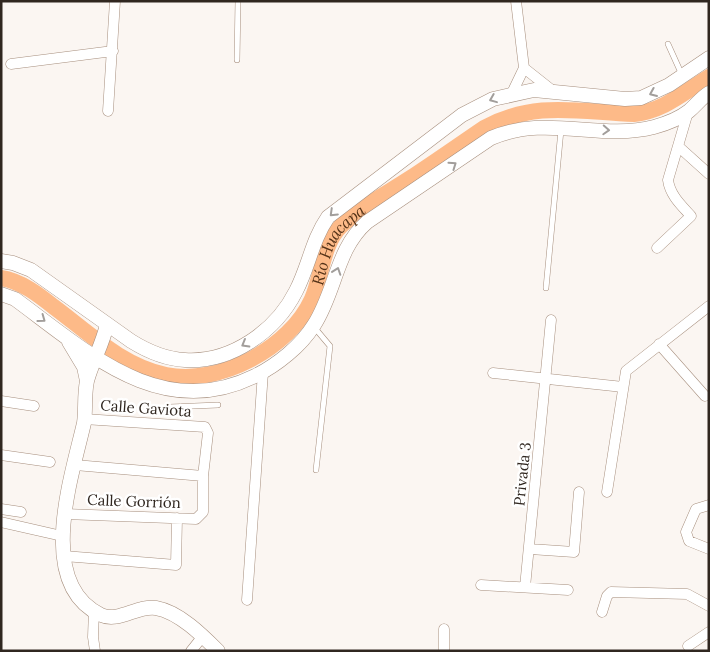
<svg xmlns="http://www.w3.org/2000/svg" width="710" height="652" viewBox="0 0 710 652" font-family="Lora,serif">
  <style>
    .lines { fill: none; stroke-linecap: round; stroke-linejoin: round }
    .river { stroke: #fdba88; stroke-width: 16 }
    .lane-casing { stroke: #a78f7e; stroke-width: 6 }
    .street-casing { stroke: #a78f7e; stroke-width: 11 }
    .secondary-casing { stroke: #a78f7e; stroke-width: 15 }
    .lane { stroke: #fff; stroke-width: 5 }
    .street { stroke: #fff; stroke-width: 10 }
    .secondary { stroke: #fff; stroke-width: 14 }
    .oneway { stroke: #a29e9b }
    .labels { text-anchor: middle; dominant-baseline: central; stroke-width: 5; stroke-linejoin: round; paint-order: stroke }
    .street-label { font-size: 15px; fill: #302720; stroke: #fff }
    .water-label { font-size: 16px; font-style: italic; fill: #543217; stroke: #fff }
  </style>
  <rect width="100%" height="100%" fill="#fbf6f2"/>
  <g class="lines">
    <path class="river" id="s1" d="M1,278C21,281 39,295 54,307C89,333 122,366 166,375C219,386 290,348 312,299C322,277 322,244 341,226C361,207 386,194 409,179C435,162 459,145 484,128C536,100 578,112 634,114C664,111 684,92 709,77"/>
    <g class="lane-casing">
      <path id="lane" d="M668,44L682,75
        M237,60L238,1
        M546,288L561,130
        M314,327L330,346L316,470
        M170,407L218,405"/>
    </g>
    <g class="street-casing">
      <path id="street" d="M11,64L113,51
        M524,68L553,91
        M512,93L524,68L516,1
        M108,111L115,1
        M679,147L709,174
        M657,248L691,216C681,205 670,195 668,180L688,112
        M659,344L705,396
        M493,373L623,387
        M1,401L34,406
        M1,455L50,462
        M75,465L203,476
        M607,492L626,371L709,306
        M709,505L696,509L686,532L689,541L709,549
        M1,509L21,512
        M65,514L196,519L203,512V476L208,433L205,427L84,419
        M1,522L62,536
        M530,549L574,552L579,492
        M64,556L176,565L177,518
        M481,585L568,590
        M525,587L551,320
        M247,600L263,372
        M94,610L93,637L95,651
        M602,612L607,596L611,592L687,594L709,606
        M688,646L709,632
        M191,651L203,636
        M444,651V629"/>
    </g>
    <g class="secondary-casing">
      <path id="secondary" d="M1,261L13,263L31,270L131,341C147,351 166,359 185,360C231,363 276,331 296,291C309,266 312,240 328,217L462,115L493,99L534,90L625,99L641,98L669,85L709,58
        M1,294L15,299C86,351 161,423 255,376C277,365 301,346 314,325C336,291 336,249 367,222L491,138C547,114 599,141 654,127C665,124 680,118 689,111C696,105 701,98 709,93
        M107,324C103,344 92,362 87,381C84,395 86,409 84,423C72,476 35,584 101,615C119,623 137,605 156,608C179,612 202,635 218,651
        M69,342L84,367L87,381"/>
    </g>
    <use href="#lane" class="lane"/>
    <use href="#street" class="street"/>
    <use href="#secondary" class="secondary"/>
  </g>
  <defs><path id="oneway-chevron" d="M-2-3.5L2.5 0L-2 3.5" fill="none" stroke-width="1.6" stroke-linecap="round" stroke-linejoin="round" transform="scale(1.25)"/></defs>
  <g class="oneway">
    <use href="#oneway-chevron" transform="translate(653 93) rotate(157)"/>
    <use href="#oneway-chevron" transform="translate(493 99) rotate(158)"/>
    <use href="#oneway-chevron" transform="translate(606 130) rotate(3)"/>
    <use href="#oneway-chevron" transform="translate(453 165) rotate(-35)"/>
    <use href="#oneway-chevron" transform="translate(333 213) rotate(136)"/>
    <use href="#oneway-chevron" transform="translate(337 271) rotate(-71)"/>
    <use href="#oneway-chevron" transform="translate(42 319) rotate(36)"/>
    <use href="#oneway-chevron" transform="translate(245 344) rotate(150)"/>
  </g>
  <g class="labels">
    <g class="street-label">
      <text transform="translate(146 408) rotate(4)">Calle Gaviota</text>
      <text transform="translate(522 474) rotate(-84)">Privada 3</text>
      <text transform="translate(134 501) rotate(2)">Calle Gorrión</text>
    </g>
    <g class="water-label">
      <text stroke="none"><textPath href="#s1" startOffset="430">Río Huacapa</textPath></text>
    </g>
  </g>
  <rect width="710" height="652" fill="none" stroke="#302720" stroke-width="5"/>
</svg>
